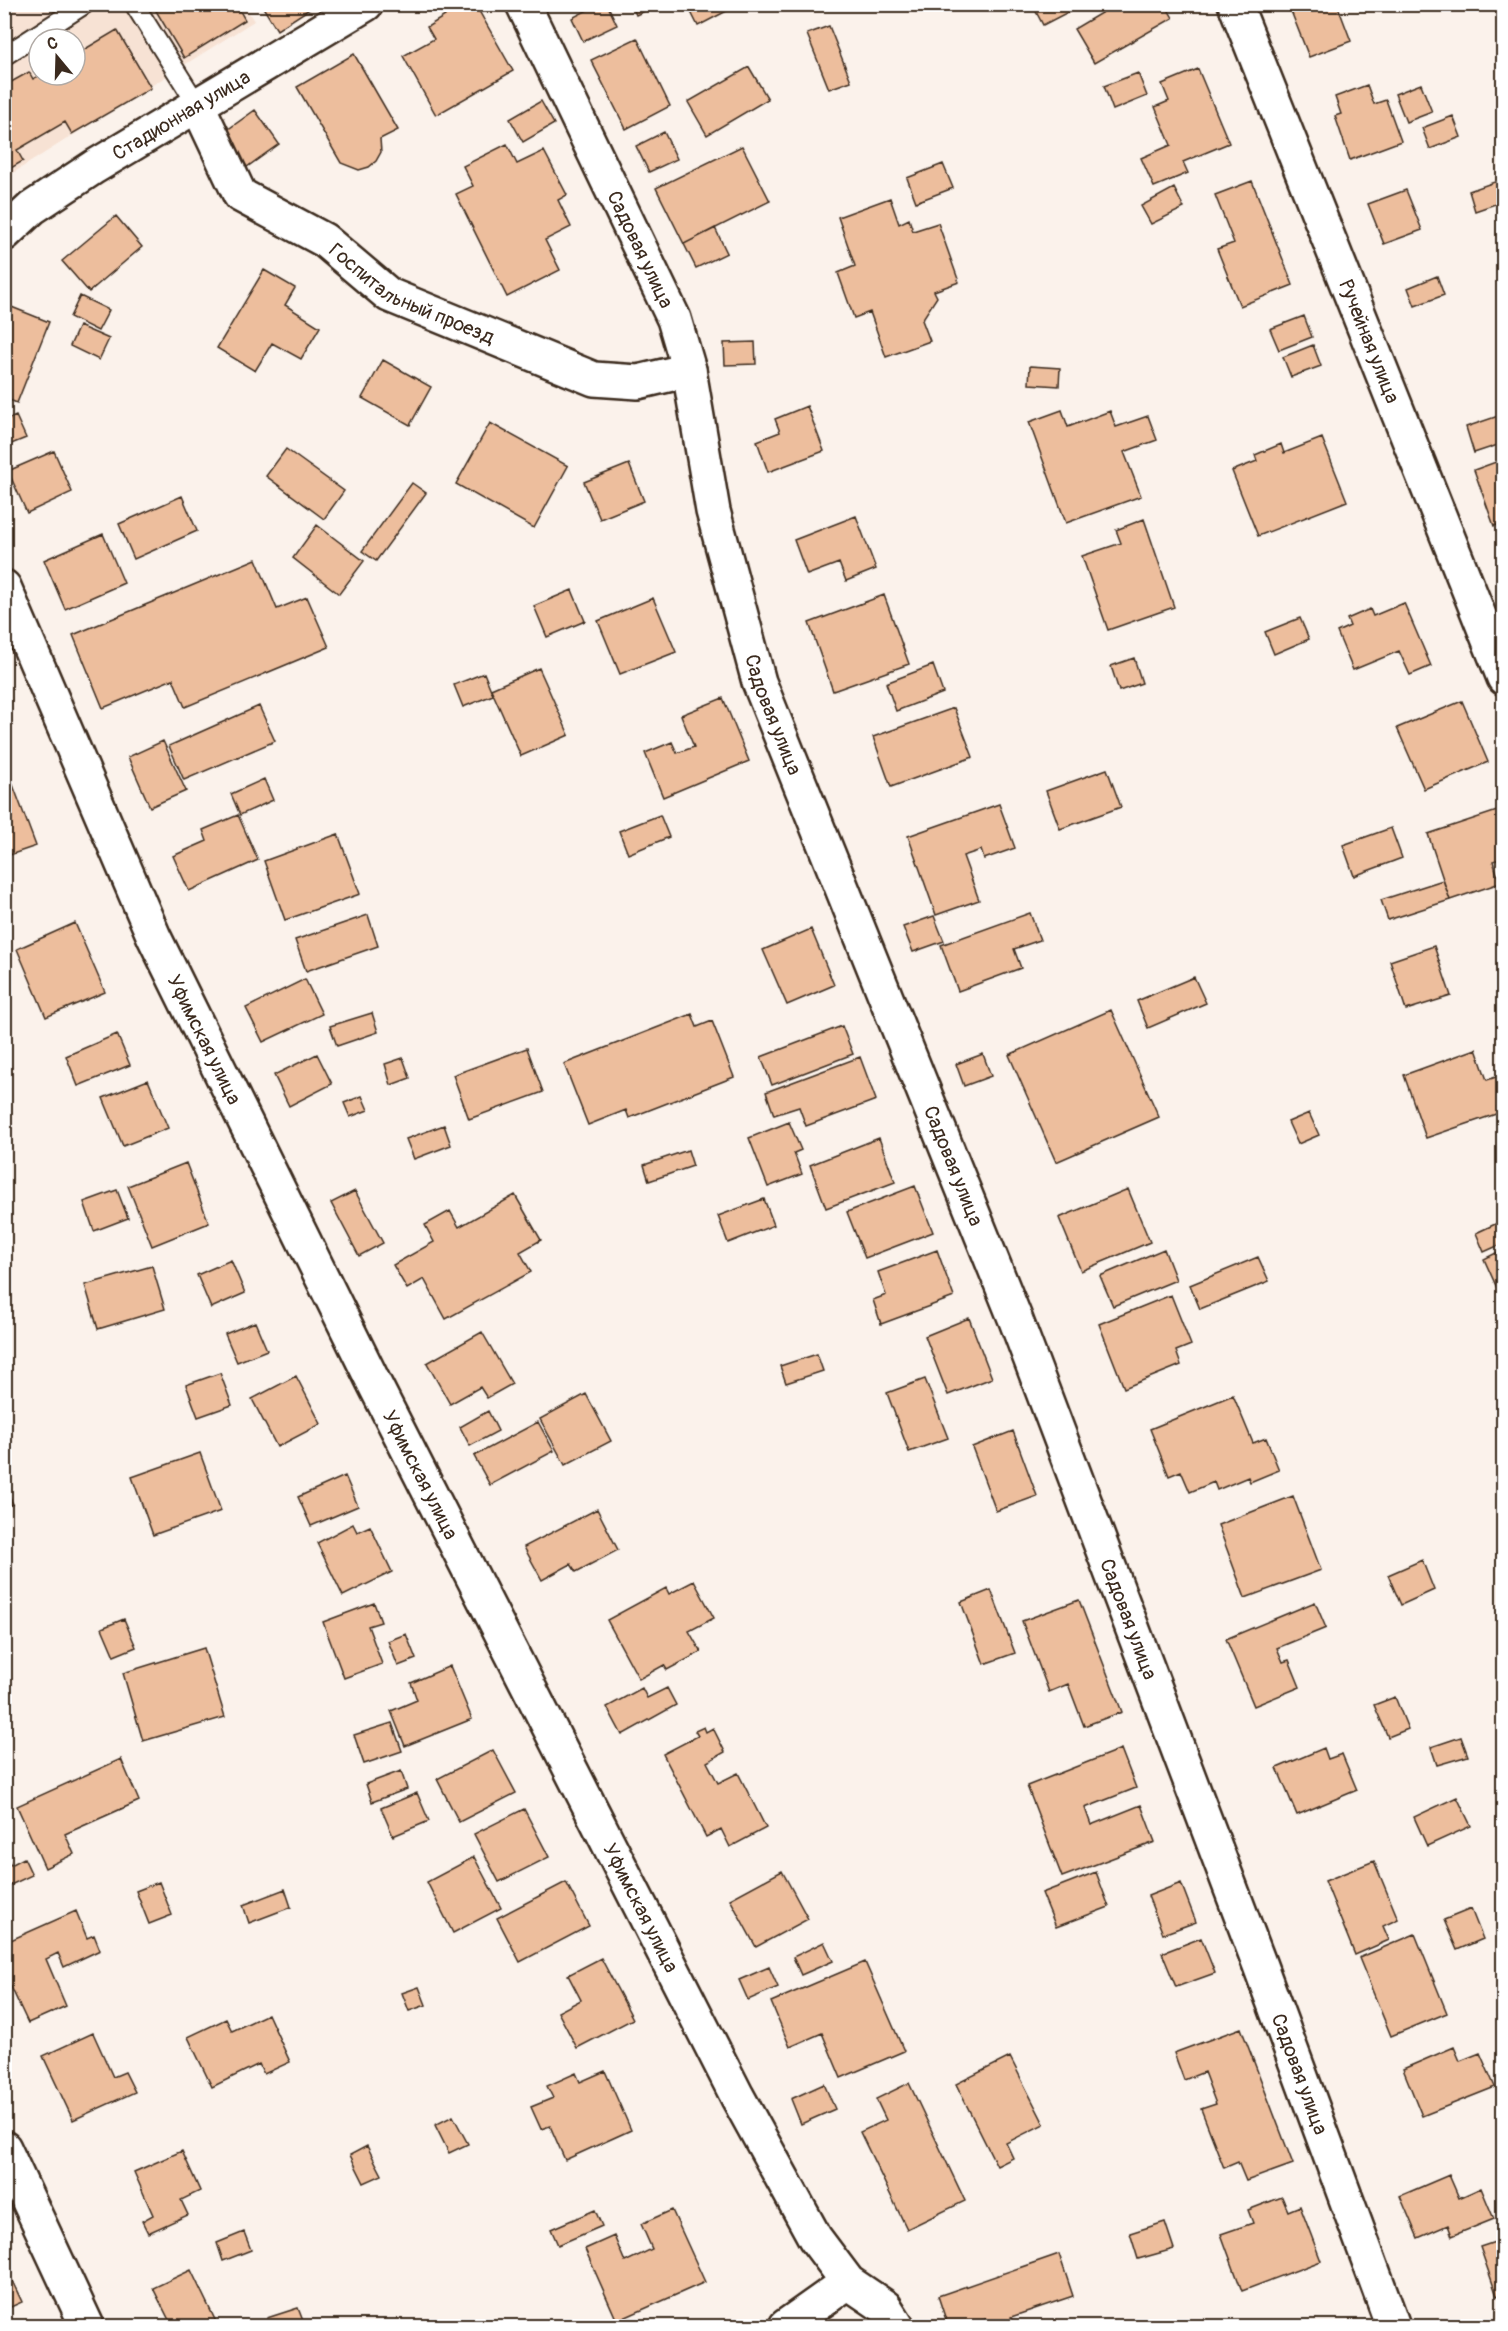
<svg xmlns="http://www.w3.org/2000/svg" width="1508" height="2331" viewBox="0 0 1508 2331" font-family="Pangolin,sans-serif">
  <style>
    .built { fill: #f7e2d4; fill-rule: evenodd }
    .building { fill: #edbe9d; stroke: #3b2a1e; stroke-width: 1.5 }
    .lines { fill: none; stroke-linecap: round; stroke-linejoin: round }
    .service-casing { stroke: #3b2a1e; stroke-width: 22 }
    .minor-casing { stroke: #3b2a1e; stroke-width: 38 }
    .service { stroke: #fff; stroke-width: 18 }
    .minor { stroke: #fff; stroke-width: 33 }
    .labels { text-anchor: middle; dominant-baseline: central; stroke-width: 4.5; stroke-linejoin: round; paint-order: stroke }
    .street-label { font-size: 20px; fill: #3b2a1e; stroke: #fff }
  </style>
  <rect width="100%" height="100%" fill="#fbf2eb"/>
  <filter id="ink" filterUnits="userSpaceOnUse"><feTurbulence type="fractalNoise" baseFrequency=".0167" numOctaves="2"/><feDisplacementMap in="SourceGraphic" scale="12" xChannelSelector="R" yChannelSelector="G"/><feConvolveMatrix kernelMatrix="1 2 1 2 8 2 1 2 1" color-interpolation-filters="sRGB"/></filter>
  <g filter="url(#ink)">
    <path class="built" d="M5,5H244L254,21L5,178ZM39,39H75V75H39Z"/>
    <path class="building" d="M4,4H17L4,18Z
      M152,4H236L245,20L184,58Z
      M261,4H309L311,8L277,30Z
      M439,4H475L513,71L436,115L403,56L434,39L427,27L445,16Z
      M599,4H607L617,25L583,41L572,18Z
      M631,4H658V5L636,15Z
      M687,4H740L698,26Z
      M1032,4H1074L1076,8L1043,25Z
      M1116,4H1165L1173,18L1094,63L1074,29Z
      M1294,4H1337L1351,41L1309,57L1289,6Z
      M829,26L851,81L829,89L807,34Z
      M117,30L151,88L72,134L65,122L17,150L23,161L4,172V86L29,72L33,79L40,75H75V55Z
      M637,38L670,106L626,129L591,60Z
      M354,54L398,130L380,139L381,152L376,161L369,167L359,170L341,163L297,87Z
      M749,67L768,99L707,135L688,102Z
      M1198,69L1229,143L1183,162L1188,173L1154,187L1141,158L1171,145L1155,107L1169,101L1162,84Z
      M1138,73L1147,96L1113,110L1104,86Z
      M1421,84L1432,112L1406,122L1395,94Z
      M1367,85L1374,104L1386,100L1401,141L1350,160L1335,116L1341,114L1335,97Z
      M541,101L554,124L523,142L510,119Z
      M255,110L279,144L247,167L223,133Z
      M1453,116L1461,137L1430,149L1422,128Z
      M664,132L677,159L649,172L636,146Z
      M507,144L517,164L544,151L567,195L558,200L571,227L545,240L560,270L507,297L456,194L473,186L463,166Z
      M742,146L770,201L684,244L656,188Z
      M943,164L953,188L916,202L907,178Z
      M1503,179L1504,201L1475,211L1469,191Z
      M1252,181L1293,285L1240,306L1217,249L1234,243L1215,195Z
      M1174,188L1184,208L1151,224L1141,206Z
      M1406,190L1422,230L1384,244L1368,204Z
      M890,198L899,224L909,219L913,231L938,223L959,282L934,291L937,297L922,320L930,341L886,357L870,312L854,318L838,273L855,266L838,217Z
      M116,216L142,247L89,292L62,261Z
      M715,228L727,253L696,268L684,244Z
      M264,270L295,288L285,305L320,327L301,359L272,343L255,371L217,348Z
      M1437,276L1444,295L1415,306L1408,288Z
      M80,296L109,310L98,331L70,317Z
      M4,304L49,322L17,403L4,398Z
      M1304,316L1312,337L1279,350L1270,329Z
      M79,326L109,339L99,360L70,346Z
      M755,342L756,364L725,365L724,343Z
      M1313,345L1321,366L1291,377L1283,357Z
      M383,360L431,387L410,425L362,398Z
      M1030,366L1060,368L1059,386L1029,384Z
      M807,406L824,451L768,472L757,441L780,432L775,419Z
      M1062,410L1068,427L1110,411L1116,427L1148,416L1157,440L1124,452L1141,496L1066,523L1029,422Z
      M1504,414V443L1474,453L1466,427Z
      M16,416L26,438L4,447V421Z
      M490,423L568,466L534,528L456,484Z
      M1322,438L1347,501L1258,536L1232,471L1257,461L1255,455L1281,444L1284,453Z
      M286,449L344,491L324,519L266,476Z
      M54,451L72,492L27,513L8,471Z
      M1504,459V523L1494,526L1474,470Z
      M629,464L644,501L600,519L584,482Z
      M412,483L426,493L376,561L362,551Z
      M182,496L197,531L134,559L119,524Z
      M856,516L876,569L846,581L839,563L807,575L794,540Z
      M1144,519L1174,607L1108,630L1082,556L1121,543L1116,530Z
      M317,525L364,561L339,594L293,558Z
      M103,534L124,583L65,609L44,560Z
      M256,559L277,609L307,597L329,647L185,707L173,679L103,708L73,635Z
      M572,590L585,621L547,637L534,606Z
      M884,595L909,664L833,691L809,623Z
      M653,598L676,652L620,674L598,621Z
      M1404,603L1431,666L1410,675L1399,651L1353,670L1337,632L1350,626L1347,619L1370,609L1373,616Z
      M1300,618L1309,639L1274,654L1265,632Z
      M1134,658L1142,683L1119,691L1111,666Z
      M933,665L943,693L896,711L886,683Z
      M539,668L569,735L521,756L491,689Z
      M484,673L493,695L463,707L454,685Z
      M723,698L749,761L663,797L645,753L672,742L677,753L694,747L681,715Z
      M1462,701L1488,762L1424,789L1397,728Z
      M259,706L275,741L184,780L169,746Z
      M954,708L973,757L891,787L873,737Z
      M163,741L186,791L150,807L128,757Z
      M1107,769L1121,807L1060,829L1046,791Z
      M264,779L273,800L240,815L231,794Z
      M13,785L36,846L4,857V789Z
      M999,804L1015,848L984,859L981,850L963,856L979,900L936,915L908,836Z
      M1503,809L1504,858L1493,861L1500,883L1450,900L1428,834Z
      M238,815L258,860L189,891L173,856L207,841L203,830Z
      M660,815L669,837L628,854L619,831Z
      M1391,828L1402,858L1354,876L1343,845Z
      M338,834L360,894L285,920L264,861Z
      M1443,880L1450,900L1388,920L1381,900Z
      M1030,913L1040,940L1014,949L1021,968L958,991L941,945Z
      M368,915L378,946L306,971L295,940Z
      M934,916L944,941L913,952L903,927Z
      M75,923L105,992L46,1017L17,949Z
      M811,929L834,985L787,1005L763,950Z
      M1434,946L1451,996L1406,1010L1390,961Z
      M1194,977L1206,1003L1148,1028L1137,1001Z
      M305,979L322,1014L263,1042L246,1008Z
      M1111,1010L1159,1117L1056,1162L1009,1055Z
      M372,1013L378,1032L337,1046L330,1026Z
      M692,1014L697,1027L712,1021L734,1077L629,1118L626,1110L588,1125L564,1064Z
      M842,1026L853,1054L772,1085L761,1057Z
      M117,1034L130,1065L78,1086L66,1056Z
      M527,1048L543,1092L469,1119L453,1075Z
      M1476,1049L1487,1080L1502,1075L1504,1105L1497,1107L1499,1113L1426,1138L1404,1075Z
      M317,1054L332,1084L289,1106L274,1075Z
      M983,1054L991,1076L964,1086L956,1064Z
      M860,1057L876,1100L806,1126L799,1107L774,1115L766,1092Z
      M403,1058L410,1078L391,1085L385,1064Z
      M148,1080L168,1128L123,1146L103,1098Z
      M362,1096L368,1110L350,1117L344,1103Z
      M1309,1113L1319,1135L1298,1144L1288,1122Z
      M789,1122L801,1150L794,1153L802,1174L768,1187L749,1138Z
      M444,1125L451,1145L414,1159L406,1139Z
      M879,1138L895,1182L826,1208L810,1165Z
      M688,1150L693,1166L649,1181L644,1165Z
      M186,1163L209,1223L152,1246L128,1186Z
      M915,1186L933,1232L865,1258L847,1212Z
      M1128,1189L1150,1242L1081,1271L1059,1218Z
      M117,1190L128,1218L94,1231L84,1202Z
      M355,1191L383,1243L359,1256L331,1203Z
      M515,1195L541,1240L520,1252L531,1272L446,1319L424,1279L407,1289L393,1265L434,1242L425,1225L450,1211L459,1227Z
      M764,1199L774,1225L728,1243L718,1216Z
      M1504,1220V1243L1484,1252L1476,1233Z
      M1164,1249L1176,1280L1113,1306L1100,1276Z
      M1504,1249V1285L1497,1288L1484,1259Z
      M937,1250L954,1297L881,1324L873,1300L886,1295L878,1272Z
      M1258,1257L1269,1281L1200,1309L1190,1285Z
      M231,1260L245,1293L211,1308L197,1275Z
      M152,1266L165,1309L98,1329L85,1285Z
      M1171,1295L1191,1345L1176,1351L1181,1365L1124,1388L1099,1324Z
      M969,1318L992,1378L948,1395L925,1336Z
      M255,1322L267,1350L237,1362L225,1334Z
      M482,1332L512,1384L487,1398L480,1387L450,1404L427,1363Z
      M817,1354L823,1371L786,1383L780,1366Z
      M220,1373L232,1405L198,1417L186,1385Z
      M296,1376L321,1424L277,1447L252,1399Z
      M925,1379L948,1438L909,1452L887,1393Z
      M586,1394L611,1441L565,1465L540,1419Z
      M1233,1395L1253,1443L1266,1438L1279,1470L1250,1482L1248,1477L1217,1490L1214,1482L1190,1492L1181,1471L1169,1476L1150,1429Z
      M488,1411L498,1431L470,1446L460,1427Z
      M538,1422L554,1451L490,1485L474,1456Z
      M1013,1431L1037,1496L996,1511L972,1447Z
      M200,1453L221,1511L153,1535L132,1477Z
      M345,1476L358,1506L311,1526L298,1497Z
      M4,1487L13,1504L4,1508Z
      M1293,1496L1321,1570L1245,1598L1218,1525Z
      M597,1509L618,1550L576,1572L571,1564L542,1580L524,1547Z
      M353,1524L357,1532L370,1526L392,1572L343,1596L317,1543Z
      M1422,1560L1434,1590L1401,1605L1388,1575Z
      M694,1581L714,1618L689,1631L701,1652L667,1670L664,1665L639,1679L607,1620L666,1588L669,1594Z
      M991,1590L1015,1653L984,1664L961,1602Z
      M1079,1600L1122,1712L1084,1726L1068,1684L1049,1692L1022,1621Z
      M1315,1602L1326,1628L1277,1648L1283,1662L1289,1660L1300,1687L1254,1706L1226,1639Z
      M374,1603L381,1622L368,1626L382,1664L344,1678L323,1622Z
      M124,1619L136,1647L114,1656L102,1628Z
      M406,1634L416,1659L398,1666L388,1641Z
      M204,1648L225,1717L143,1741L123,1673Z
      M450,1666L472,1719L405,1746L391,1711L417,1700L411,1683Z
      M642,1688L647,1698L667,1688L676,1705L622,1735L607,1707Z
      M1395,1697L1408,1729L1388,1737L1374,1705Z
      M392,1723L402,1751L364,1764L354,1735Z
      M704,1727L706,1732L713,1728L725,1752L707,1762L718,1783L738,1773L766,1828L730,1847L721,1829L706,1837L663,1754L698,1736L695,1731Z
      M1461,1737L1468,1756L1437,1765L1431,1747Z
      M1324,1748L1328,1759L1342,1754L1357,1790L1297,1815L1277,1768Z
      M1121,1749L1136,1788L1085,1808L1091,1825L1141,1805L1155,1842L1062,1877L1027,1786Z
      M493,1750L516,1793L459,1822L437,1779Z
      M121,1759L139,1801L65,1834L74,1854L45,1868L17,1806Z
      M401,1771L407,1789L372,1802L366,1784Z
      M417,1793L429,1821L393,1836L381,1808Z
      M1457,1797L1471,1826L1427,1846L1414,1817Z
      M524,1809L549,1857L499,1882L474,1834Z
      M4,1852L11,1865L24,1858L32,1875L4,1888Z
      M474,1857L501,1908L453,1933L427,1882Z
      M1374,1861L1398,1919L1383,1926L1389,1940L1355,1955L1325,1881Z
      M782,1871L808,1919L756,1947L730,1899Z
      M1096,1872L1109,1907L1056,1927L1042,1893Z
      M159,1882L172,1915L149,1924L136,1891Z
      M566,1882L589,1926L520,1962L497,1918Z
      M1181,1883L1196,1922L1163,1934L1148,1896Z
      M285,1889L291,1907L249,1923L243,1905Z
      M1471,1909L1483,1939L1457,1950L1444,1920Z
      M76,1911L87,1938L94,1935L100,1950L64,1967L58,1953L46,1959L66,2006L28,2023L4,1972V1943Z
      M1415,1934L1447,2013L1391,2036L1359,1958Z
      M1201,1938L1215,1973L1176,1987L1162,1953Z
      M824,1942L833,1961L801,1975L793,1957Z
      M601,1958L633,2019L577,2048L558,2012L581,2000L568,1975Z
      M865,1962L904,2051L841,2078L822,2033L790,2047L771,2002Z
      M769,1967L778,1987L748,2000L739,1980Z
      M419,1987L426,2005L409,2011L402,1993Z
      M268,2014L290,2062L264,2074L259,2064L212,2087L188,2037L226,2019L232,2031Z
      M1241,2028L1293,2164L1246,2181L1238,2162L1224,2168L1201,2109L1216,2104L1204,2072L1184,2080L1174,2053Z
      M93,2033L113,2077L125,2072L135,2092L73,2120L43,2056Z
      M1454,2047L1460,2061L1480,2053L1495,2087L1422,2116L1403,2069Z
      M1010,2057L1044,2124L1006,2143L1013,2158L997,2166L956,2084Z
      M605,2071L631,2130L565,2160L550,2126L541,2129L531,2107L553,2098L547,2086L576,2073L580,2082Z
      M909,2083L965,2201L907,2229L860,2132L886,2120L876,2099Z
      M824,2084L835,2109L801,2124L791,2099Z
      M453,2116L468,2144L449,2153L435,2125Z
      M367,2146L382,2175L364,2183L350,2155Z
      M182,2151L200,2191L181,2200L188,2215L148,2233L142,2221L153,2215L134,2172Z
      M1449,2175L1459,2198L1481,2188L1494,2219L1452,2236L1448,2225L1418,2238L1400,2196Z
      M1282,2197L1288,2211L1300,2206L1321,2261L1242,2291L1221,2234L1253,2223L1248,2210Z
      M595,2210L602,2226L558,2245L551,2229Z
      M672,2210L705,2282L617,2321L585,2249L614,2236L625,2262L652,2249L641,2224Z
      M1165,2222L1174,2249L1138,2259L1130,2233Z
      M244,2232L251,2250L223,2261L217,2243Z
      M1504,2239V2293L1497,2296L1480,2247Z
      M1059,2254L1073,2296L1011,2317L1014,2326H988L986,2319L966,2326H948L938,2296Z
      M7,2270L22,2302L4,2310V2272Z
      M191,2270L218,2326H172L153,2288Z
      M298,2308L305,2326H270L267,2318Z"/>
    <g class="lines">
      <g class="service-casing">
        <path id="service" d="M134,4L198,106
          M4,56L85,4"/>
      </g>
      <g class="minor-casing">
        <g id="minor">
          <path id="s1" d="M523,4L674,319L689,370L713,511L759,682L1015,1318L1259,1963L1393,2326"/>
          <path id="s2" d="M1235,4L1504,678"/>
          <path id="s3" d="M198,106L240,195L324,240L389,295L594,379L638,382L689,370"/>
          <path id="s4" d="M4,234L32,208L94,167L366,4"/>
          <path id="s5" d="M4,587L154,937L374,1383L737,2096L815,2238L848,2282L885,2307L897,2326"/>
          <path d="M4,2148L87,2326"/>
          <path d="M786,2326L848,2282"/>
        </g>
      </g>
      <use href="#service" class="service"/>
      <use href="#minor" class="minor"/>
    </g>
  </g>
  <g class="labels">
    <g class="street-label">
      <text stroke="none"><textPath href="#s4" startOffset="214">Стадионная улица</textPath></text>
      <text stroke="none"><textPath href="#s1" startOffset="272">Садовая улица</textPath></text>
      <text stroke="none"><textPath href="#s3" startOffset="298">Госпитальный проезд</textPath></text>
      <text stroke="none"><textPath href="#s2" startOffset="363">Ручейная улица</textPath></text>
      <text stroke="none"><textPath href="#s1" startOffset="758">Садовая улица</textPath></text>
      <text stroke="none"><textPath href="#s5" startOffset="495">Уфимская улица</textPath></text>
      <text stroke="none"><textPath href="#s1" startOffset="1244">Садовая улица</textPath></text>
      <text stroke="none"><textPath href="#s5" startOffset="981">Уфимская улица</textPath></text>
      <text stroke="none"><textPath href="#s1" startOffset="1730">Садовая улица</textPath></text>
      <text stroke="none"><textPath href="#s5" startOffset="1467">Уфимская улица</textPath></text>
      <text stroke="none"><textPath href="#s1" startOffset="2216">Садовая улица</textPath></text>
    </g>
  </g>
  <rect width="1508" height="2331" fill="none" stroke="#fff" stroke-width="24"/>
  <rect x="12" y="12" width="1484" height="2307" fill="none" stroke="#3b2a1e" stroke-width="2" filter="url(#ink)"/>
  <g transform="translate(57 57) rotate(341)"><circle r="28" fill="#ffffff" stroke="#b1aaa5" stroke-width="1.5"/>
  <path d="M0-4.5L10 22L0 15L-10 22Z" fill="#3b2a1e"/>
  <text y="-9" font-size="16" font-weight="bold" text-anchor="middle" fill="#3b2a1e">С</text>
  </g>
</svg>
